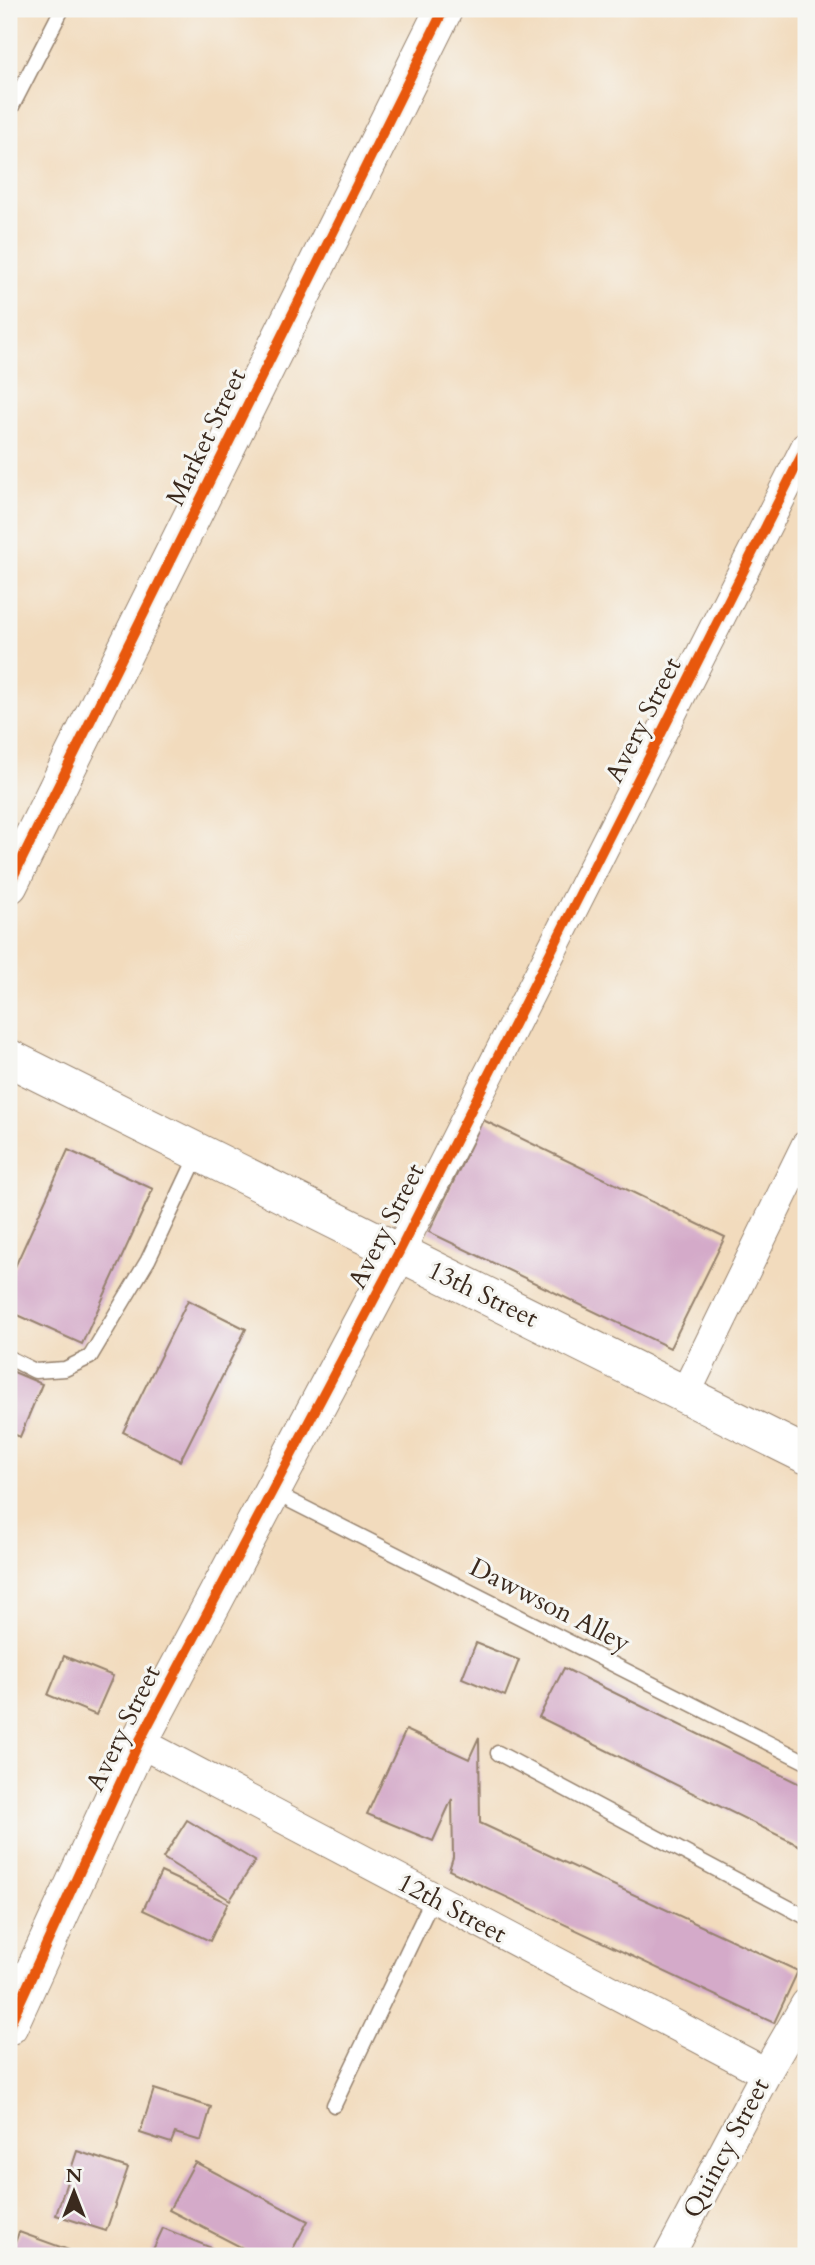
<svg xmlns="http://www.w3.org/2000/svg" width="815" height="2265" viewBox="0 0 815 2265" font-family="Cardo,serif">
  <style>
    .building { fill: #d4aac9 }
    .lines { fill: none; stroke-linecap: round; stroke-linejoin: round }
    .service-casing { stroke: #96826e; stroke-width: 17 }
    .minor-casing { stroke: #96826e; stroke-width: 32 }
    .tertiary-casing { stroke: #96826e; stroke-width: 39 }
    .service { stroke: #fff; stroke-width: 14 }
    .minor { stroke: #fff; stroke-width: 30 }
    .tertiary { stroke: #fff; stroke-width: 37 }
    .cycleway-casing { stroke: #f6f6f2; stroke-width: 15 }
    .cycleway { stroke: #e8590c; stroke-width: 10 }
    .labels { text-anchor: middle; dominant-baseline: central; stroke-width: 6; stroke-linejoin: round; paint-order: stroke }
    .street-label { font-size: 26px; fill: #3b2a1e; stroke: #f6f6f2 }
  </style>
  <rect width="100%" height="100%" fill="#f6f6f2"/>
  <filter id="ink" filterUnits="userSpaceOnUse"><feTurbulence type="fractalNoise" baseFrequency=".0143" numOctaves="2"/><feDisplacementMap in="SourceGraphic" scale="14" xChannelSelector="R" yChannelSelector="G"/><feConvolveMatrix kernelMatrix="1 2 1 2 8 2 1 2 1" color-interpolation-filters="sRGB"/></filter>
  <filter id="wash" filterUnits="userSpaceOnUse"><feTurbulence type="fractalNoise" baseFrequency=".00686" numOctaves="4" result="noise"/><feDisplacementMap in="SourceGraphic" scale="28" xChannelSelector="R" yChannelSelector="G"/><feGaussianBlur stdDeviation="1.57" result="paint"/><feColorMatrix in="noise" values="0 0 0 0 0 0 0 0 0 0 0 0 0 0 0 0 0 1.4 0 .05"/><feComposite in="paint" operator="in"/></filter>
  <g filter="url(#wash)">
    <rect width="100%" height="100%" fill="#f2dbbd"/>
    <g id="blocks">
      <path class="building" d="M483,1120L725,1237L670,1348L429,1232Z
        M68,1150L153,1189L82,1344L9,1311V1280Z
        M188,1300L246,1329L180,1461L123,1432Z
        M9,1370L42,1384L20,1437L9,1432Z
        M476,1643L519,1660L505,1696L462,1678Z
        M64,1656L113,1676L96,1715L48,1695Z
        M564,1668L806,1787V1849L539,1717Z
        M406,1730L469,1759L479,1737L480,1823L798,1971L774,2023L449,1870L453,1857L452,1799L433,1841L367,1814Z
        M187,1820L255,1861L230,1900L163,1858Z
        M161,1872L228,1903L210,1941L143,1910Z
        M154,2089L211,2107L201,2141L175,2133L171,2143L140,2133Z
        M77,2151L128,2168L106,2231L56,2215Z
        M195,2162L308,2221L289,2256H258L169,2210Z
        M163,2228L214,2249L211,2256H150Z
        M19,2232L69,2250L67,2256H10Z"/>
    </g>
  </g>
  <g filter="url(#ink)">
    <use href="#blocks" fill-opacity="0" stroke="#96826e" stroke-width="2"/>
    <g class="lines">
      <g class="service-casing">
        <path id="service" d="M9,112L62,9
          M9,1358L35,1371L65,1369L90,1357L148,1260L198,1154
          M273,1492L806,1762
          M498,1753L806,1917
          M334,2105L433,1898"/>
      </g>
      <g class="minor-casing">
        <path id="minor" d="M399,1252L806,447
          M685,1394L806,1146
          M139,1742L766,2073
          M669,2256L766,2073L806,2004"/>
      </g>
      <g class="tertiary-casing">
        <path id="tertiary" d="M9,885L444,9
          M9,1058L806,1455
          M9,2026L139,1742L399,1252"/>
      </g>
      <use href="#service" class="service"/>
      <use href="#minor" class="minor"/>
      <use href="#tertiary" class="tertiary"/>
      <g class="cycleway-casing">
        <path id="cycleway" d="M9,885L444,9
          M9,2026L139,1742L399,1252L806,447"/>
      </g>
      <use href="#cycleway" class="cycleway"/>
    </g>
  </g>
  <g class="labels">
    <g class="street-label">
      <text transform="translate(206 437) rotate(-64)">Market Street</text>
      <text transform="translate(643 720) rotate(-63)">Avery Street</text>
      <text transform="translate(386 1226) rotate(-63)">Avery Street</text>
      <text transform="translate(483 1294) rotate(26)">13th Street</text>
      <text transform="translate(550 1605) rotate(27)">Dawwson Alley</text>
      <text transform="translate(123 1728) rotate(-64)">Avery Street</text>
      <text transform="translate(452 1908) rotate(28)">12th Street</text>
      <text transform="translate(726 2148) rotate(-62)">Quincy Street</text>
    </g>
  </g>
  <rect width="815" height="2265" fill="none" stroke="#f6f6f2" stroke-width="35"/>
  <g transform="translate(74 2192)" stroke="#f6f6f2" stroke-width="5" paint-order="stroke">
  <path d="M0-5L12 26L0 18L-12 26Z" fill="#3b2a1e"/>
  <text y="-10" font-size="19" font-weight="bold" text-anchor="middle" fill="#3b2a1e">N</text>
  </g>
</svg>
